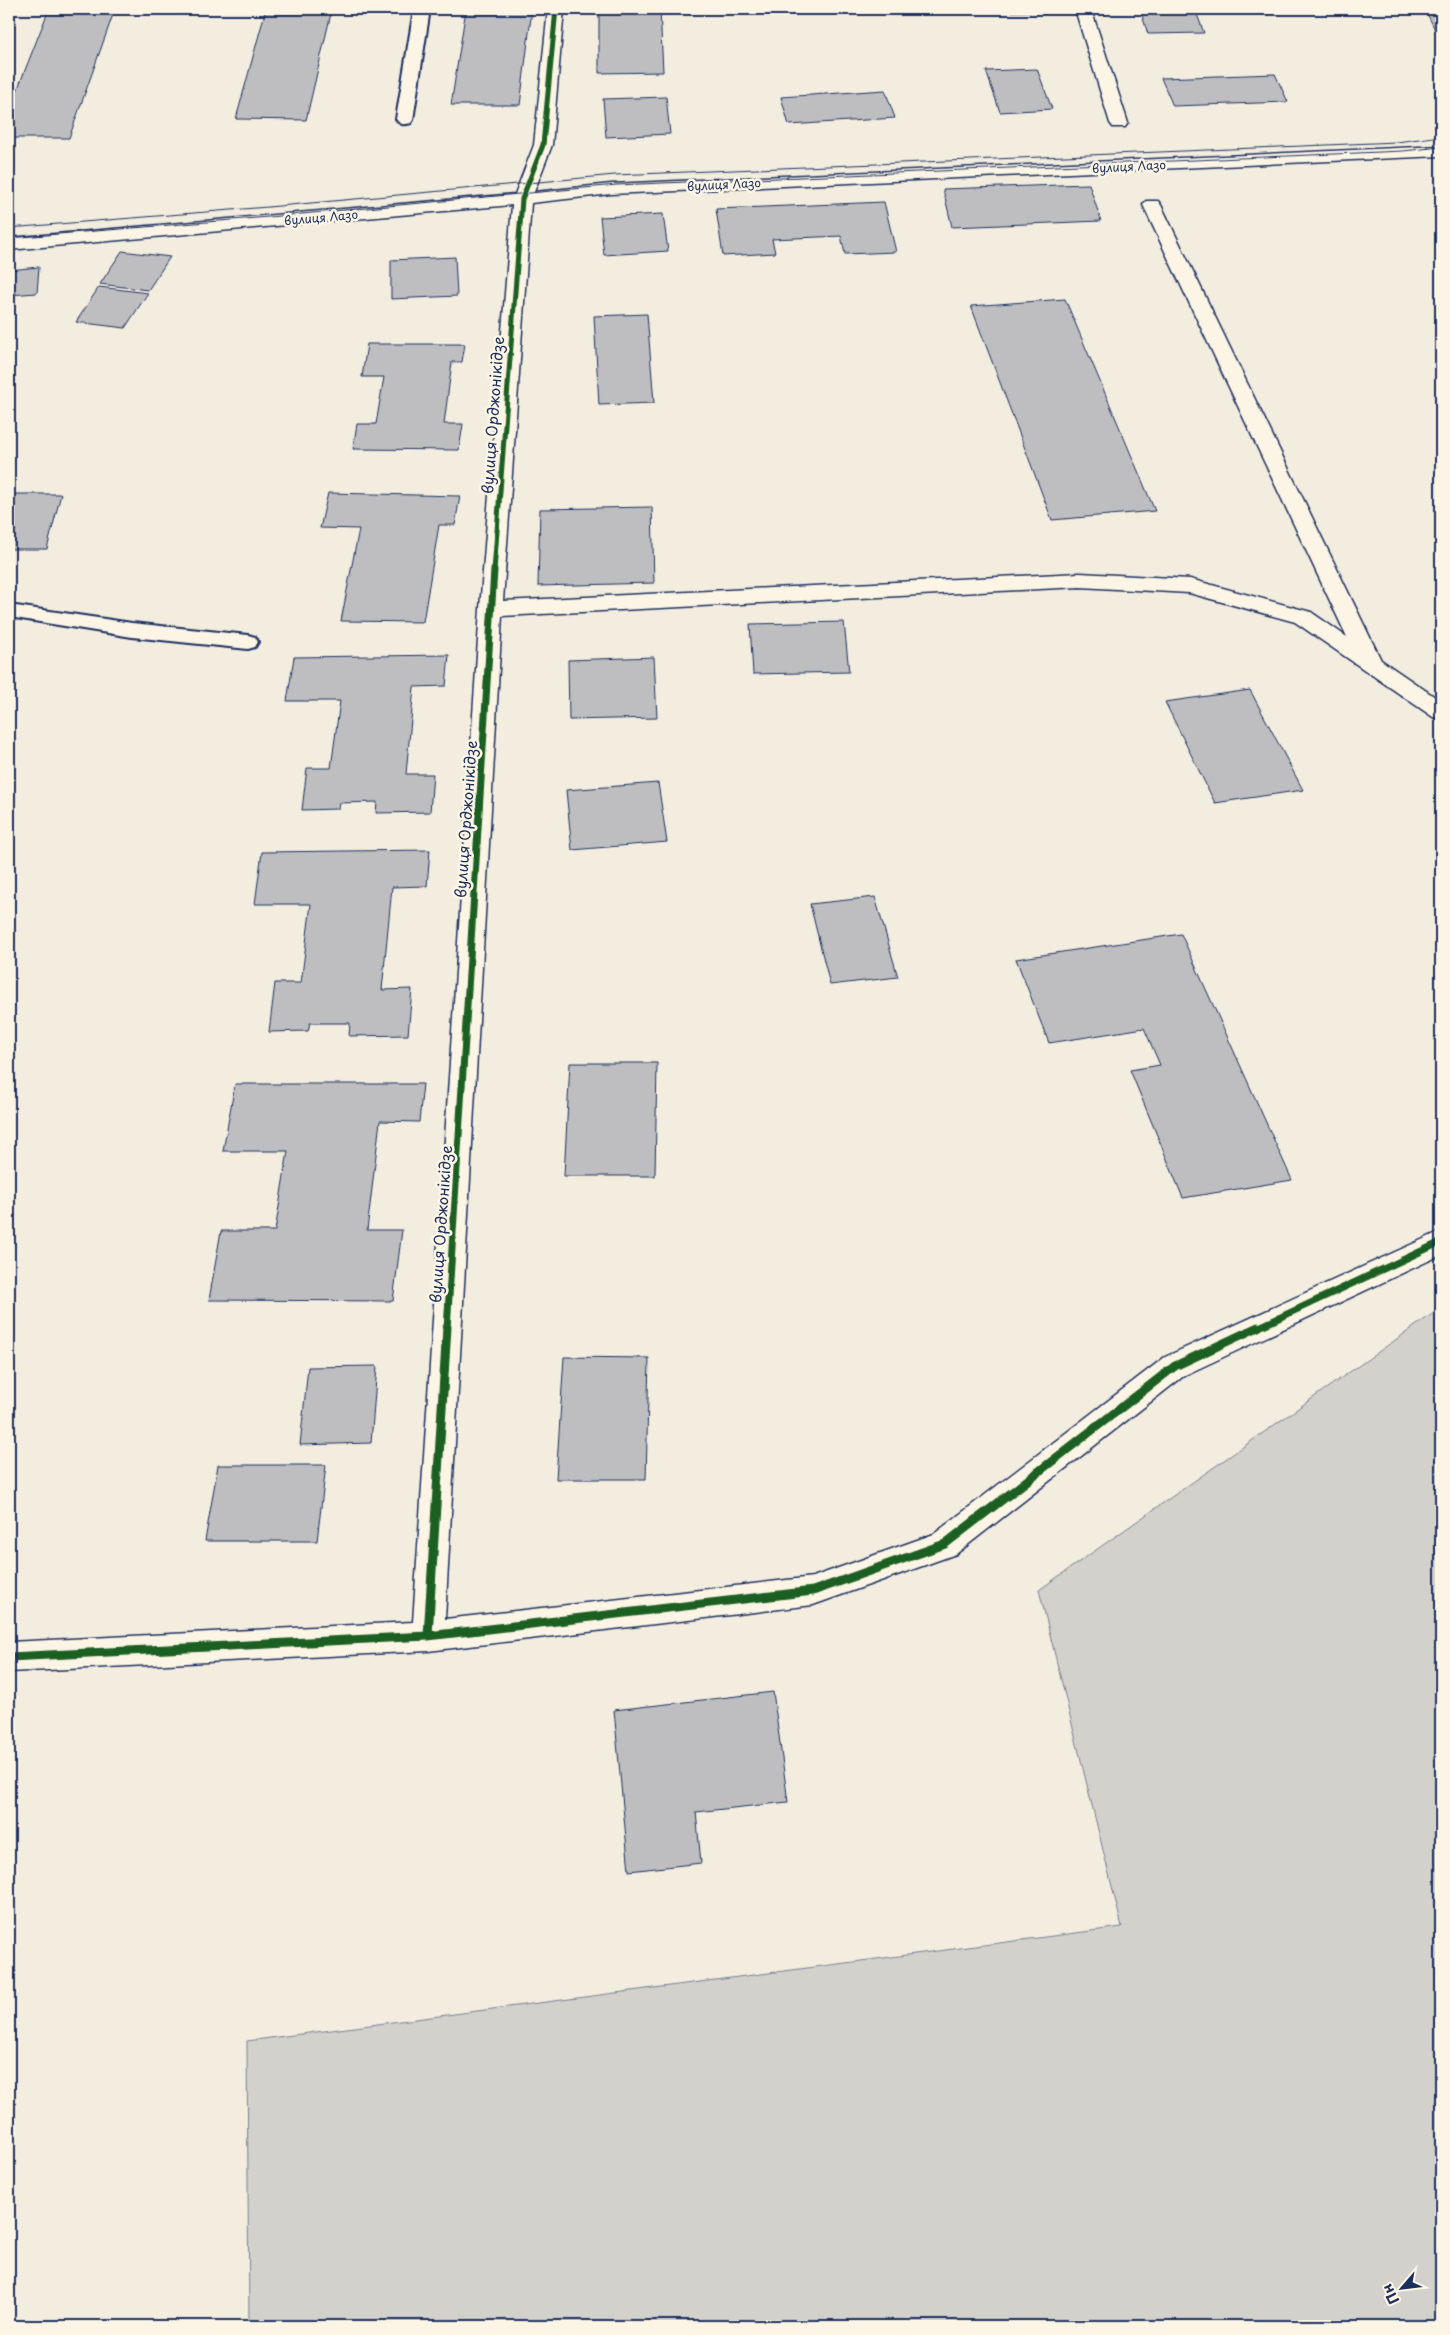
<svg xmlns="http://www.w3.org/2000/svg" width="1450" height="2335" viewBox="0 0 1450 2335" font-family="'Playpen Sans',sans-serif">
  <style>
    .green { fill: #d3d1cc; stroke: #778095 }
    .building { fill: #bebec0; stroke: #1b2f5e }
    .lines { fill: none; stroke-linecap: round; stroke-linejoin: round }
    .service-casing { stroke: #1b2f5e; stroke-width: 4 }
    .minor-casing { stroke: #1b2f5e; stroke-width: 3 }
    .service { fill: #fcf5e5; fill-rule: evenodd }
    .minor { fill: #fcf5e5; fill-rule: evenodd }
    .tram { stroke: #1b2f5e; stroke-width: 1 }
    .cycleway-far2-casing { stroke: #fcf5e5; stroke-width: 7 }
    .cycleway-far1-casing { stroke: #fcf5e5; stroke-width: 10 }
    .cycleway-casing { stroke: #fcf5e5; stroke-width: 12 }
    .cycleway-far2 { stroke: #1b5e20; stroke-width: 5 }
    .cycleway-far1 { stroke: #1b5e20; stroke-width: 7 }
    .cycleway { stroke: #1b5e20; stroke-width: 9 }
    .labels { text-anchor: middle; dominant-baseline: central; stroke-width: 5; stroke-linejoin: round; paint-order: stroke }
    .far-street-label { font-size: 12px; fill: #1b2f5e; stroke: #fcf5e5 }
    .street-label { font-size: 15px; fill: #1b2f5e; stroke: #fcf5e5 }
  </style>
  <rect width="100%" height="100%" fill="#f3ede0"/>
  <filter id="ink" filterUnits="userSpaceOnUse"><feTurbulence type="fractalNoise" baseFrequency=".02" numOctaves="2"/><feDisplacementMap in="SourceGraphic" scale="10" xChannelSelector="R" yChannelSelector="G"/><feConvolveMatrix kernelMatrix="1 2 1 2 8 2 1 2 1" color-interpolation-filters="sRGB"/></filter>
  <g filter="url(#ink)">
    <path class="green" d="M1441,1308V2326H249L247,2041L1122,1927L1039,1590Z"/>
    <path class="building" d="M49,9H115L69,138H9V111Z
      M266,9H332L306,120L236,119Z
      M466,9H532L520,105H451Z
      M599,9H660L663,72L599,73Z
      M981,9H1035L1036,11L982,12Z
      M1140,9H1195L1204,33L1148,34Z
      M1425,9H1441V42Z
      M1037,69L1052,109L1000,112L986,71Z
      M1275,74L1288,102L1173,106L1161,78Z
      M885,90L895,118L789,125L781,97Z
      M666,97L670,134L606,137L603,99Z
      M1089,184L1101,221L952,227L943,189Z
      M884,202L896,252L845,254L841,236L772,239L775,253L723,256L716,209Z
      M663,214L668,251L604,255L600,217Z
      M122,251L170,257L148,290L100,284Z
      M455,257L457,296L391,299V260Z
      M39,267L37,293L9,295V270Z
      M99,287L148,293L125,328L76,322Z
      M1065,299L1155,511L1052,520L971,306Z
      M647,314L654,403L599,405L594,316Z
      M367,344H465L462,362H452L444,424H463L459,450L353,449L357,424H376L384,377H362Z
      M328,493L460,496L455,525H439L423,622L341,621L359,529L320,528Z
      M9,494H61L47,549H9Z
      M652,507L654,583L538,586L540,509Z
      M844,622L849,672L753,674L750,624Z
      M449,655L446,686L414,687L406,774H433L430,812L376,813L377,802L339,803L338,809L302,810L307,768H331L340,701H287L294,657Z
      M654,657L657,718L569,720L568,660Z
      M1250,690L1303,790L1215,803L1165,702Z
      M658,783L667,842L572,850L566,790Z
      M430,850L427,886L392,887L382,990L412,989L408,1035L349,1036L350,1023H310L308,1031L269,1032L275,983H301L311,904H255L262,852Z
      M875,897L898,977L830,985L810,904Z
      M1181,934L1292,1180L1183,1198L1130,1070L1160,1065L1144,1028L1049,1043L1016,959Z
      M570,1063H657L655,1176H564Z
      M235,1084H423L419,1122L380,1121L367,1230H402L393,1301L209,1300L221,1231H275L288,1151H223Z
      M564,1357L649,1358L646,1479H556Z
      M377,1366L371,1443L300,1445L308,1367Z
      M218,1465H326L317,1541H205Z
      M773,1692L788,1802L696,1812L701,1863L629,1871L614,1710Z"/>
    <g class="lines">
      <g class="service-casing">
        <path id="service" d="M414,9H430L413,120L411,123C404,125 400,125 396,119Z
          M9,605L132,623L248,635L255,637L258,642L255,647L248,649L132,637L9,617Z"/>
      </g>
      <g class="minor-casing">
        <path id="minor" d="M548,9H564L552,145L534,192L611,184L1441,146V156L611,194L531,203L503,601L1080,573L1190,579L1311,612L1347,637L1143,205L1146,201H1158L1161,205L1381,660L1441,701V720L1433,717L1295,622L1189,593L1080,587L502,616L445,1619L813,1577L934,1534L1165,1357L1441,1231V1255L1185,1375L956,1554L813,1605L428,1651L9,1672V1642L413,1622L480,609L512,205L9,250V238L515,194L534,145Z
          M1075,9H1091L1128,123L1125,127H1113L1110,123Z"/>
      </g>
      <use href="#service" class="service"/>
      <use href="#minor" class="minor"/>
      <path class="tram" d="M9,228L268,207L615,175L1397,142L1441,136
        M9,238L269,217L617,185L1403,151L1441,147"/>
      <g class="cycleway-far2-casing">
        <path id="cycleway-far2" d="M494,571L522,199L543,145L556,9"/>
      </g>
      <g class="cycleway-far1-casing">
        <path id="cycleway-far1" d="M447,1329L494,570
          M1255,1329L1441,1242"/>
      </g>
      <g class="cycleway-casing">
        <path id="cycleway" d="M428,1636L447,1327
          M9,1657L428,1636L813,1591L945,1544L1175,1366L1258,1327"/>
      </g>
      <use href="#cycleway-far2" class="cycleway-far2"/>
      <use href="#cycleway-far1" class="cycleway-far1"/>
      <use href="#cycleway" class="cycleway"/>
    </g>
  </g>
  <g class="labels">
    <g class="far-street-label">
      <text transform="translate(1129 166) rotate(-3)">вулиця Лазо</text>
      <text transform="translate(724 184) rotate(-3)">вулиця Лазо</text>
      <text transform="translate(321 217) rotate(-5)">вулиця Лазо</text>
    </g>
    <g class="street-label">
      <text transform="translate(492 415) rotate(-86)">вулиця Орджонікідзе</text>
      <text transform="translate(465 819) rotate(-86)">вулиця Орджонікідзе</text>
      <text transform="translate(440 1224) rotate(-86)">вулиця Орджонікідзе</text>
    </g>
  </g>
  <rect width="1450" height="2335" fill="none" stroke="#fcf5e5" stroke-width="30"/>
  <rect x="15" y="15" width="1420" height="2305" fill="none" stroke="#1b2f5e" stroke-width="2" filter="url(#ink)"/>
  <g transform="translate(1402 2288) rotate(242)" stroke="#fcf5e5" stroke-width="4" paint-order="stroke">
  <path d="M0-4L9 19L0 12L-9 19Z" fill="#1b2f5e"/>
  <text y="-8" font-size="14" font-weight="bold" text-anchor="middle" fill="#1b2f5e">Пн</text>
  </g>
</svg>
